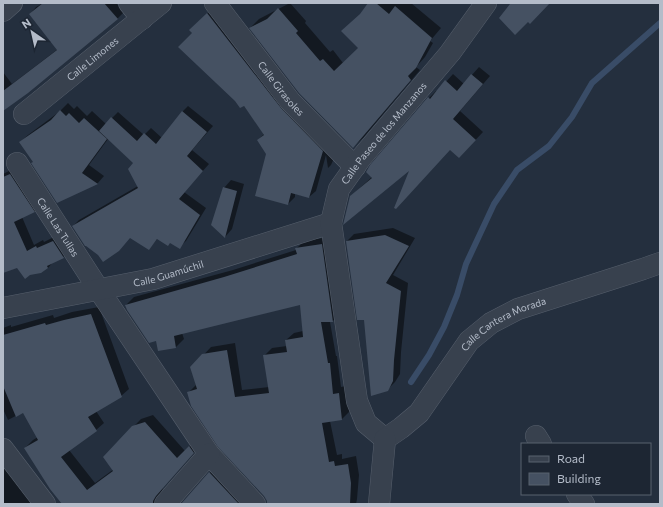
<svg xmlns="http://www.w3.org/2000/svg" width="663" height="507" viewBox="0 0 663 507" font-family="Commissioner,sans-serif">
  <style>
    .shadow { fill: #0007 }
    .lines { fill: none; stroke-linecap: round; stroke-linejoin: round }
    .stream { stroke: #394c67; stroke-width: 6 }
    .building { fill: #455162 }
    .minor-casing { stroke: #565f6c; stroke-width: 22 }
    .minor { stroke: #38414e; stroke-width: 21 }
    .labels { text-anchor: middle; dominant-baseline: central; stroke-width: 3; stroke-linejoin: round; paint-order: stroke }
    .street-label { font-size: 10px; fill: #b4bcc9; stroke: #1d2633 }
  </style>
  <rect width="100%" height="100%" fill="#242f3e"/>
  <path class="shadow" d="M43,3H116L124,12L117,19L3,110V72L12,84L58,49L30,14L36,7Z
    M290,3L306,21L305,23L330,52L333,50L343,63L359,48L371,4L370,3H411L441,28L430,41L433,43L425,57L416,67L420,70L363,138L353,147L250,28L259,19Z
    M214,7L335,156L331,165L328,168L326,155L316,191L309,197L295,194V197L288,204L267,154L258,140L264,134L190,30Z
    M479,67L490,76L460,111L483,132L466,150L450,149L351,196L372,177L429,98L436,91L437,92L453,74L464,84Z
    M68,103L74,109L77,106L87,116L92,111L106,124L118,112L144,135L151,128L162,138L182,112L188,106L213,126L192,150L209,164L184,192L206,208L186,241L179,247L170,242L158,238L149,249L130,237L73,226L79,220L138,186L134,163L108,139L89,165L104,176L97,184L34,162L20,142L28,135L59,112Z
    M17,167L41,205L34,212L22,217L34,245L43,240L44,242L60,234L70,250L63,257L53,262L48,268L18,267L3,272V174Z
    M231,180L244,184L232,229L225,237L224,188Z
    M393,228L415,238L393,275L408,283L401,352L400,374L395,382L387,390L365,319L347,241L354,234Z
    M329,237L340,313L333,321H330V322L336,356H337L341,387L346,386L350,411L342,419L330,421L337,455L342,454V459L356,456L359,475L357,499L356,504H268V502L265,496L188,393L196,385L192,367L211,347L235,343L242,390L269,387L264,356L272,348L287,346L286,340L294,333L303,331L301,304L182,333L184,339L176,347L159,350L157,340L126,305L134,297L233,270L296,250V249L304,241Z
    M99,307L129,389L121,396L96,411L104,423L96,430L69,450L95,483L114,469L104,457L141,419L153,415L185,451L197,439L201,445L163,488L161,493V499L164,504H64L25,448L33,440L38,437L23,412L8,420L3,409V328L11,325V327L53,315L54,318L72,312Z
    M3,458L37,504H3Z
    M217,465L253,504H182Z"/>
  <g class="lines">
    <path class="stream" d="M411,382L429,355L444,327L457,295L466,264L494,204L517,170L549,146L572,117L592,83L660,23"/>
  </g>
  <path class="building" d="M43,3H104L118,19L28,93L3,111V91L57,50L29,14Z
    M368,3H376L389,14L395,6L432,38L416,68L408,76L411,80L353,148L299,93L249,28L267,19L278,8L298,31L296,33L320,61L323,59L334,71L358,48L341,31L360,14Z
    M510,3H550L530,24L528,22L515,35L499,18L510,4Z
    M207,13L281,108L323,151L309,198L291,193L288,205L255,196L266,154L257,140L264,135L244,106L240,108L235,101L178,47L192,33L189,30Z
    M471,74L483,84L453,119L476,140L459,158L450,150L396,209L394,208L409,171L343,225L350,196L372,178L366,172L370,165L428,97L430,99L445,80L457,91Z
    M60,110L66,116L69,113L79,123L84,118L107,139L82,173L98,184L57,203L31,163L33,162L19,142L51,120Z
    M182,111L207,132L187,156L203,171L179,199L200,215L180,249L170,243L168,246L157,239L149,250L130,238L119,251L103,262L98,255L86,246H85L72,226L138,188L128,169L133,163L99,131L111,117L137,141L144,133L156,144Z
    M10,174L35,212L14,222L27,251L36,246L37,248L53,241L64,258L47,266L48,268L41,273L30,275L25,279L17,268L3,273V177Z
    M223,187L237,191L225,238L211,225Z
    M385,235L409,246L386,283L401,291L394,360L393,381L388,391L371,396L364,320H357L346,241Z
    M322,244L333,322H321L328,363H330L333,394L339,393L342,420L322,423L329,462L334,461L335,466L348,464L351,483L350,504H267V501L264,496L218,447L191,406L187,392L197,389L190,367L202,354L227,350L235,397L269,393L263,355L287,352L285,340L303,337L300,305L174,336L176,348L158,351L156,341L149,343L127,310L125,305L224,277L297,254L295,248Z
    M91,314L122,397L88,417L97,431L61,457L87,490L113,471L103,457L132,426L145,422L177,458L189,446L194,453L156,496L153,501V504H62L50,489L24,448L38,440L23,413L16,417L3,386V335L45,323L46,325L64,320Z
    M209,472L239,504H181Z"/>
  <g class="lines">
    <g class="minor-casing">
      <g id="minor">
        <path d="M129,3L142,19"/>
        <path id="s1" d="M215,3L290,101L355,167"/>
        <path d="M3,11L12,3"/>
        <path id="s2" d="M24,114L161,3"/>
        <path id="s3" d="M17,163L99,290L209,454L255,504"/>
        <path id="s4" d="M3,308L153,279L331,223"/>
        <path d="M536,436L541,444"/>
        <path id="s5" d="M385,439L366,423L357,401L331,223L339,189L361,158L450,53L486,3"/>
        <path id="s6" d="M385,439L401,428L419,413L469,341L491,323L518,309L643,269L660,263"/>
        <path d="M3,449L45,504"/>
        <path d="M577,494L584,504"/>
        <path d="M165,504L209,454"/>
        <path d="M379,504L385,439"/>
      </g>
    </g>
    <use href="#minor" class="minor"/>
  </g>
  <g class="labels">
    <g class="street-label">
      <text stroke="none"><textPath href="#s2" startOffset="88">Calle Limones</textPath></text>
      <text stroke="none"><textPath href="#s1" startOffset="108">Calle Girasoles</textPath></text>
      <text stroke="none"><textPath href="#s5" startOffset="335">Calle Paseo de los Manzanos</textPath></text>
      <text stroke="none"><textPath href="#s3" startOffset="76">Calle Las Tullas</textPath></text>
      <text stroke="none"><textPath href="#s4" startOffset="169">Calle Guamúchil</textPath></text>
      <text stroke="none"><textPath href="#s6" startOffset="169">Calle Cantera Morada</textPath></text>
    </g>
  </g>
  <rect width="663" height="507" fill="none" stroke="#b4bcc9" stroke-width="8"/>
  <rect x="521" y="443" width="130" height="52" fill="#1d2633" stroke="#59626f"/>
  <rect x="529" y="456" width="20" height="6" fill="#38414e" stroke="#59626f"/>
  <text x="557" y="463" font-size="12" fill="#b4bcc9">Road</text>
  <rect x="529" y="473" width="20" height="12" fill="#455162" stroke="#59626f"/>
  <text x="557" y="483" font-size="12" fill="#b4bcc9">Building</text>
  <g transform="translate(32 32) rotate(326)" stroke="#1d2633" stroke-width="3" paint-order="stroke">
  <path d="M0-3L7 15L0 10L-7 15Z" fill="#b4bcc9"/>
  <text y="-6" font-size="11" font-weight="bold" text-anchor="middle" fill="#b4bcc9">N</text>
  </g>
</svg>
